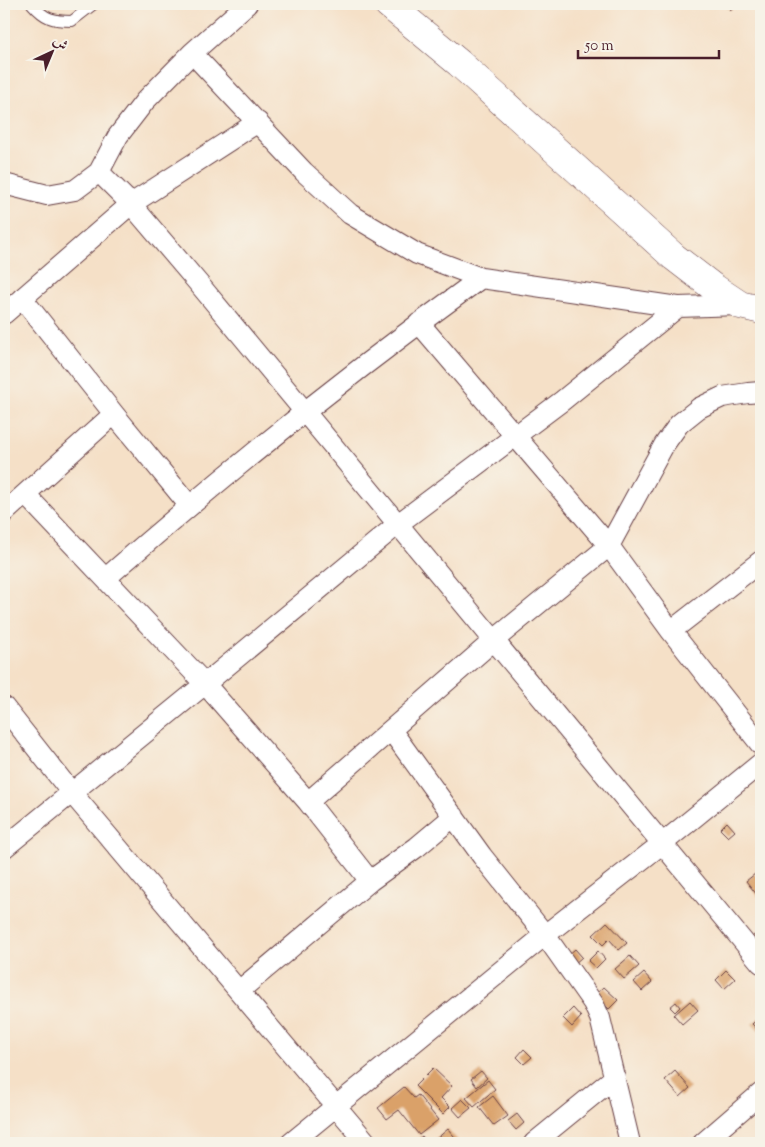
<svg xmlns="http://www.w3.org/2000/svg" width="765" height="1147" viewBox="0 0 765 1147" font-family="'Sorts Mill Goudy',Amiri,serif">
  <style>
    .building { fill: #daa169 }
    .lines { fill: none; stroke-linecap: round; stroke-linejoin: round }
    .service-casing { stroke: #643c42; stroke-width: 12 }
    .minor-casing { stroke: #643c42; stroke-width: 22 }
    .trunk-casing { stroke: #643c42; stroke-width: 29 }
    .service { stroke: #fff; stroke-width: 10 }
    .minor { stroke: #fff; stroke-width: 20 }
    .trunk { stroke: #fff; stroke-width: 28 }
  </style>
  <rect width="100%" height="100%" fill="#f7f3e8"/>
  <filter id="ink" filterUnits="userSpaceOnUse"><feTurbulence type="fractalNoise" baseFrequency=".02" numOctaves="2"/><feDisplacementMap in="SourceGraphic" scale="10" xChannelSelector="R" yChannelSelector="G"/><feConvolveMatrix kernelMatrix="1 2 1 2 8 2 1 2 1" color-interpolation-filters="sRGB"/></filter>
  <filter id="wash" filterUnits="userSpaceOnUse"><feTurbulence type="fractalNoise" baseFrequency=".0096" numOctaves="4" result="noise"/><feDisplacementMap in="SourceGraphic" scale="20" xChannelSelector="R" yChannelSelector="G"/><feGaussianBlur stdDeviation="1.12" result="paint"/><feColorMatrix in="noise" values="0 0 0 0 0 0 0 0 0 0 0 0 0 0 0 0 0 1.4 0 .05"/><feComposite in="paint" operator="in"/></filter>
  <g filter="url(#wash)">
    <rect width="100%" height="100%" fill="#f5e0c7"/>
    <g id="blocks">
      <path class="building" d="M724,4H737L730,10Z
        M727,822L735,831L728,837L720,829Z
        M755,874L761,881V900L746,881Z
        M607,922L627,943L619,950L609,939L603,945L593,935Z
        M759,931L761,933V950L751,938Z
        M575,949L582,957L573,965L566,957Z
        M598,951L605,959L596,968L588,961Z
        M630,956L639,966L624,979L615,969Z
        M726,970L735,979L724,989L716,980Z
        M644,973L652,982L642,991L634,982Z
        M604,987L618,1000L609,1009L595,995Z
        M690,1001L698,1010L682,1024L674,1015Z
        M676,1002L680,1007L675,1012L670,1007Z
        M573,1008L581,1017L572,1027L563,1018Z
        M761,1016V1029L759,1031L752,1024Z
        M524,1049L532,1057L524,1064L517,1057Z
        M433,1068L452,1086L441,1098L450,1107L443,1114L415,1086Z
        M481,1071L487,1078L477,1087L471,1079Z
        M675,1071L690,1088L680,1097L665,1080Z
        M488,1080L495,1089L474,1107L466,1098Z
        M404,1087L414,1098L418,1095L438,1120L419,1135L399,1110L387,1119L378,1108Z
        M493,1096L508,1116L494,1126L479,1107Z
        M462,1099L471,1108L460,1117L452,1108Z
        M517,1114L524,1123L516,1130L508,1121Z
        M448,1129L460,1143H438L435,1140Z
        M422,1136L426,1141L424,1143H414Z"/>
    </g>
  </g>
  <g filter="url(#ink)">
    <use href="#blocks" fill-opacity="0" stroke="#643c42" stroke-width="1"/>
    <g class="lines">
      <g class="service-casing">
        <path id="service" d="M32,4C45,19 53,21 72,21L94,4"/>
      </g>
      <g class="minor-casing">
        <path id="minor" d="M192,53L304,172L350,214L417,254L481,278L678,307L740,305
          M99,172L131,204L199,284L761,963
          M4,184L47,195L75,190L99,172L118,136L145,101L192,53L247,4
          M22,298L114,414L189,505
          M4,314L131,204L258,122
          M419,323L609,546L671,631L761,745
          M25,494L205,684L308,802L370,881
          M4,513L114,414
          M106,578C227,472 351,372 481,278
          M671,631L761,561
          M4,707L71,792L367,1143
          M391,730L482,856L545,935L593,1003L600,1018L630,1143
          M308,802L493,641L609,546L664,445L679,424L699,408L722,397L748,393L761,392
          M4,848L205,684L398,524L562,401L678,307
          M239,991L370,881L417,847L454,816
          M291,1143L545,935L663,843L761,763
          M534,1143L615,1077
          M703,1143L761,1093"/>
      </g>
      <g class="trunk-casing">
        <path id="trunk" d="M388,4L459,63L674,257L713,287L740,305L761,310"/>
      </g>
      <use href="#service" class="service"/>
      <use href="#minor" class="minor"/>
      <use href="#trunk" class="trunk"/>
    </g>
  </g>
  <rect width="765" height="1147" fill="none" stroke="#f7f3e8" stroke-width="20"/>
  <g transform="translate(52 52) rotate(44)" stroke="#f7f3e8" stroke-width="4" paint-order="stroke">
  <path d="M0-4L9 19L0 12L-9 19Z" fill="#4a1f2b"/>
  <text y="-8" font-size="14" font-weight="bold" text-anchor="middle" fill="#4a1f2b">ش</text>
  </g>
  <path d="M578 50v8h141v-8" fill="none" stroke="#4a1f2b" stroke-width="2.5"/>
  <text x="585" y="50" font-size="15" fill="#4a1f2b" stroke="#f7f3e8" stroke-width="4" paint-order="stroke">50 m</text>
</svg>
